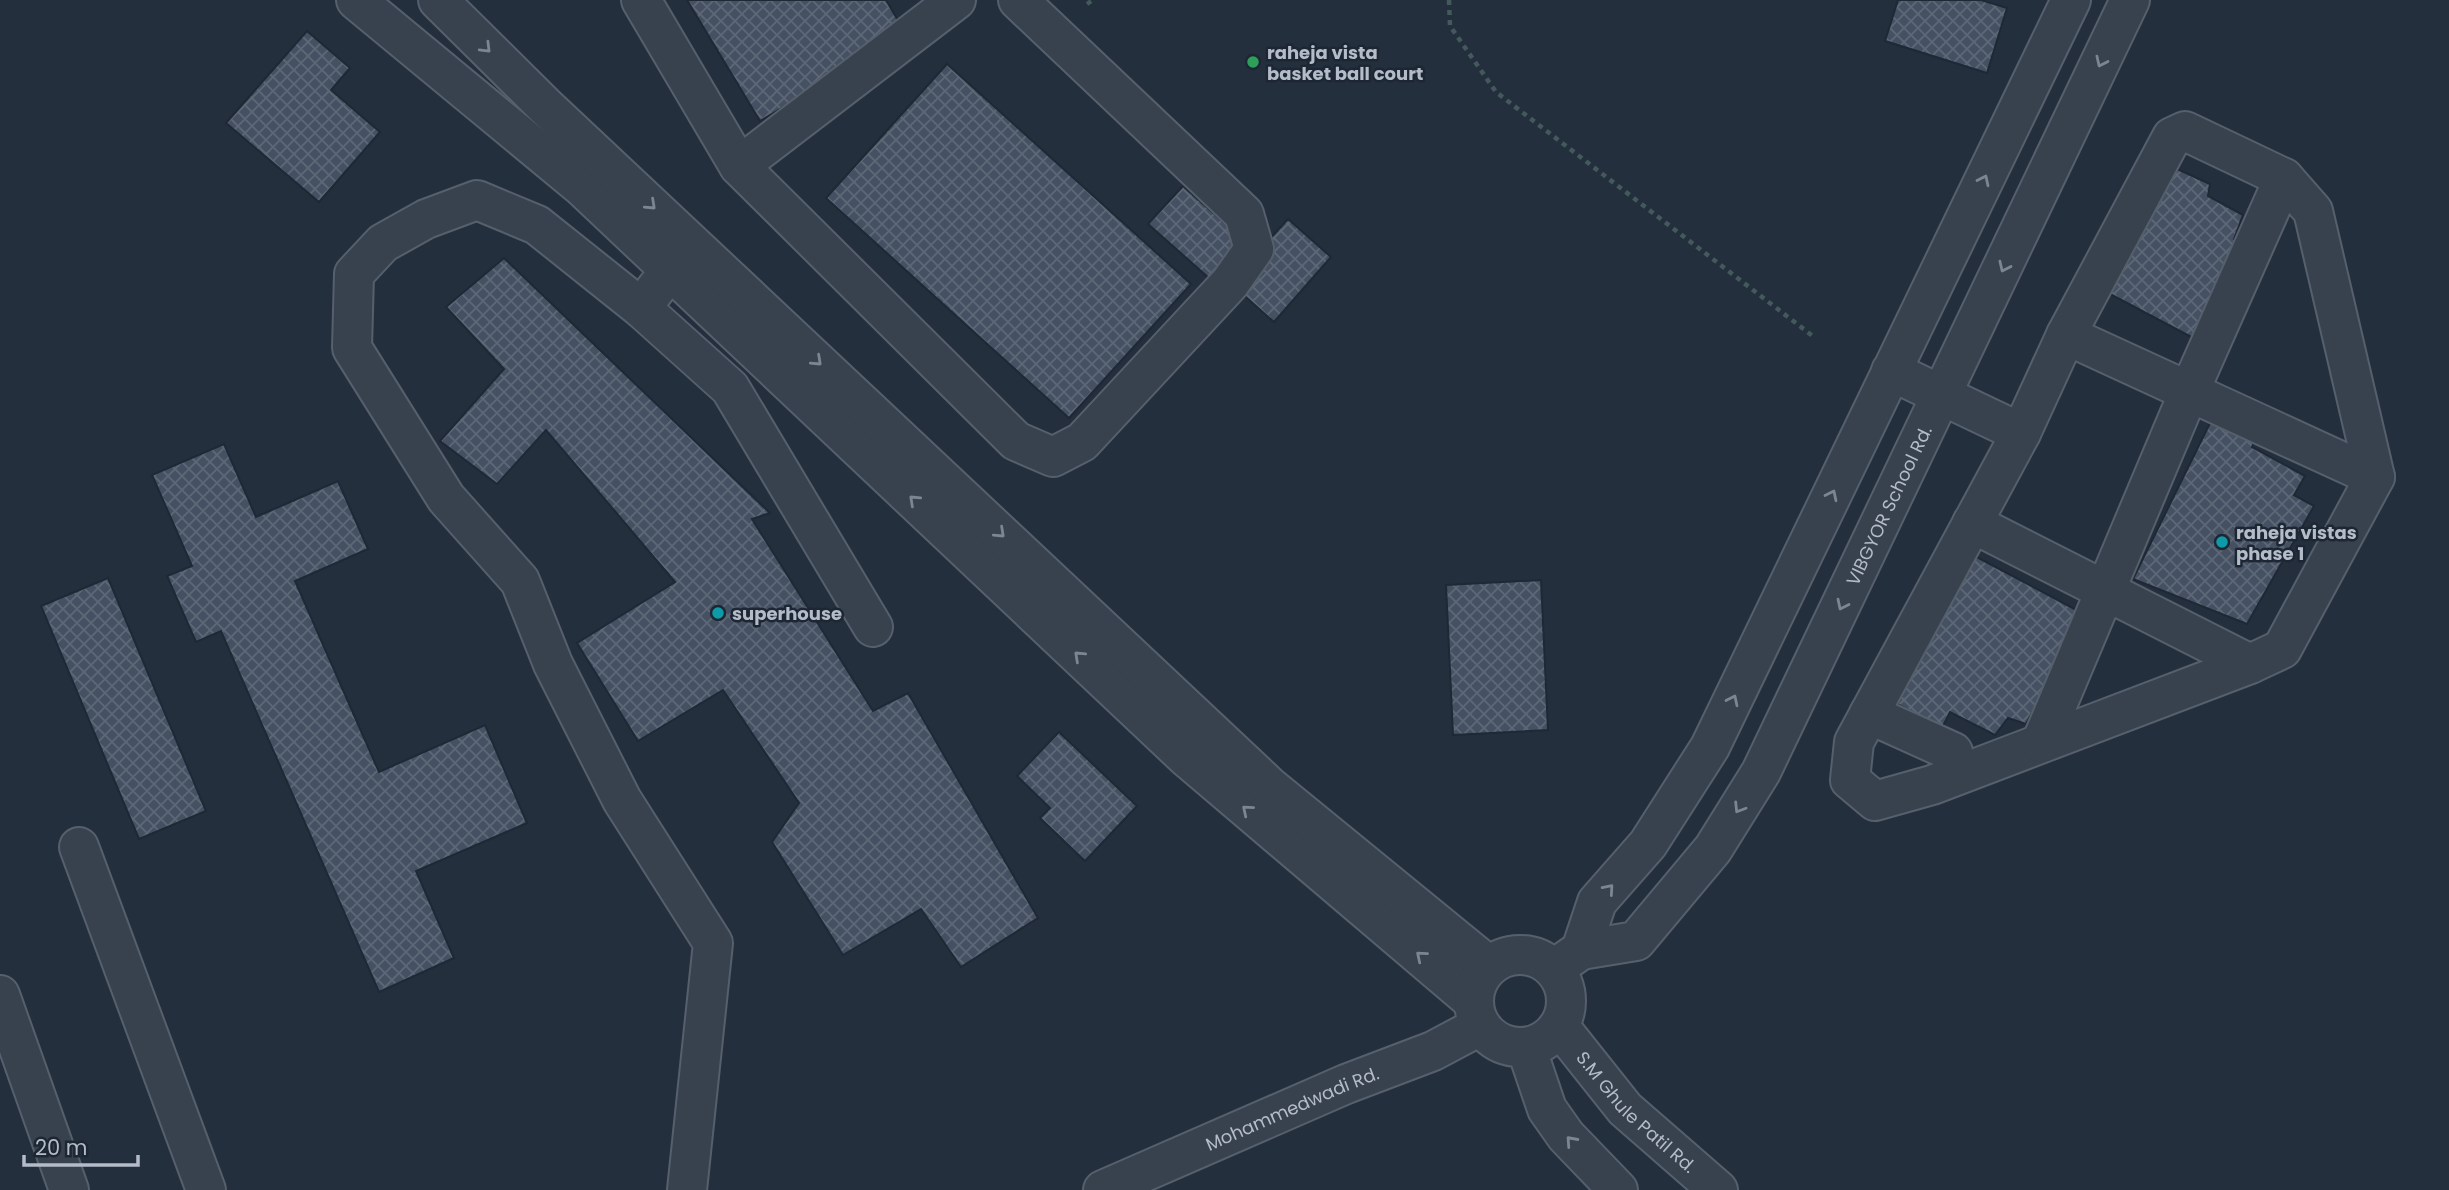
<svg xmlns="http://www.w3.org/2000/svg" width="2449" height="1190" viewBox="0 0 2449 1190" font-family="Poppins,sans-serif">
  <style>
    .building { fill: url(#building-cross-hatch); stroke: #1f2835; stroke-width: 2 }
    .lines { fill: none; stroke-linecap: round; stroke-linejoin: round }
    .minor-casing { stroke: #565f6c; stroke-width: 42 }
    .path { stroke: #44595c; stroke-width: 4.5; stroke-dasharray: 5 5; stroke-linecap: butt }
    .minor { stroke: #38414e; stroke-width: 38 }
    .oneway { stroke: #7c8592 }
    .leisure-dot { fill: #2e9e5b; stroke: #1d2633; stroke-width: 2.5 }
    .culture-dot { fill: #0f9aa8; stroke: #1d2633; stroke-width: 2.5 }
    .labels { text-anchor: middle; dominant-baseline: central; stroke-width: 5; stroke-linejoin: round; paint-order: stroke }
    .poi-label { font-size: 18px; font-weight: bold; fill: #b4bcc9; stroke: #1d2633; text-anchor: start }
    .street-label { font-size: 18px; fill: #b4bcc9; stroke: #1d2633 }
  </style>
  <defs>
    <pattern id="building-cross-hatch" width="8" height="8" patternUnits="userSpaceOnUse" patternTransform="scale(1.75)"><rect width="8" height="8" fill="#455162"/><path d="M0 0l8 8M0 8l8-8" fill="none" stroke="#5d6877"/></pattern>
  </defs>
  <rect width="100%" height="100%" fill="#242f3e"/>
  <path class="building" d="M687,0H886L906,34L760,121Z
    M1898,0H1981L2007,8L1987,73L1885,41Z
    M307,31L350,68L331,90L380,132L319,202L226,123Z
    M947,64L1191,284L1069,418L826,198Z
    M2175,168L2210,184L2208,196L2243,215L2234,239L2240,243L2197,340L2110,294Z
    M1183,186L1254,249L1219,287L1148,224Z
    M1288,219L1331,257L1274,322L1230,283Z
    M504,258L770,513L752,519L873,711L908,693L1038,918L961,967L921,909L843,955L772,842L799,803L723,690L638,741L577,643L675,582L546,430L497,484L440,441L504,369L446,307Z
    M2213,417L2258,434L2252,447L2305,476L2294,495L2314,506L2247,624L2133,579Z
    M224,444L256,517L338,481L368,549L295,581L379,772L485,725L527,823L416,871L454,958L379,992L221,631L196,642L167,576L192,566L152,475Z
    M1971,554L2084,614L2026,724L2008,718L1995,735L1950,712L1942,728L1897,704Z
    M108,578L206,811L139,839L41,606Z
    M1541,580L1548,730L1453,735L1446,585Z
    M1059,732L1137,806L1085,861L1040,818L1050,808L1017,776Z"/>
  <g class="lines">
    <g class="minor-casing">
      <g id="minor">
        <path d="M356,0L581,186L1186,757L1473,1001"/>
        <path d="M438,0L544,105L1270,787L1489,966"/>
        <path d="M641,0L739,166L1016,441L1053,457L1082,442L1230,283L1254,249L1244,214L1018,0"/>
        <path d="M2185,131L2284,178L2313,211L2375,477L2282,649L2250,664L1932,785L1875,801L1850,780L1854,742L2021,433L2066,335L2172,137Z"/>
        <path d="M739,166L956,0"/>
        <path d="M671,269L641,308L537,225L477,200L426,219L383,243L354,274L352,348L446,498L520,581L553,664L622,800L713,943L687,1190"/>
        <path d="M641,308L730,388L873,627"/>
        <path d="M2066,335L2375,477"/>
        <path d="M1891,371L2021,433"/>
        <path d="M1972,523L2250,664"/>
        <path d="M1869,714L1953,752"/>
        <path d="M2041,743L2189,392L2284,178"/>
        <path d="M79,847L206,1190"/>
        <path id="s1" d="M1581,950L1636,941L1713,849L1761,772L2130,0"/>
        <circle cx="1520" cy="1001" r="46"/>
        <path d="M1554,969L1581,950L1597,902L1648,844L1710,747L2071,0"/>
        <path d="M0,995L69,1190"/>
        <path id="s2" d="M1559,1026L1625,1109L1718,1190"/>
        <path d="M1526,1047L1547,1109L1566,1136L1618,1190"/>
        <path id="s3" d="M1103,1190L1346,1084L1433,1051L1480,1026"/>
      </g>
    </g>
    <path class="path" d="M1449,0L1450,26L1496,92L1814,337
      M1087,4L1093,0"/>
    <use href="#minor" class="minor"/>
  </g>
  <defs><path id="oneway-chevron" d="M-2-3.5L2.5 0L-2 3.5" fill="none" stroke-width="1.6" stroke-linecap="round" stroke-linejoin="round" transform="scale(1.75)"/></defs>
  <g class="oneway">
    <use href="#oneway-chevron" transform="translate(486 48) rotate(45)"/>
    <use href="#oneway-chevron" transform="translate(2101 62) rotate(115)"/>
    <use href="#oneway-chevron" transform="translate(1984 180) rotate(-64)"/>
    <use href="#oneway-chevron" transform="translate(651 205) rotate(43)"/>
    <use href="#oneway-chevron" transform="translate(2004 267) rotate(115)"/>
    <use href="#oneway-chevron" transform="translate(817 361) rotate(43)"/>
    <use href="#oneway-chevron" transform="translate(1832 495) rotate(-64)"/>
    <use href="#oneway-chevron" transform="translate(914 500) rotate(-137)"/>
    <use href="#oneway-chevron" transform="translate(1000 533) rotate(43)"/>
    <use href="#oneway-chevron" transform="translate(1842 605) rotate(116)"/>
    <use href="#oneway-chevron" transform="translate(1079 656) rotate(-137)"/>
    <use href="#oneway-chevron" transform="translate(1733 700) rotate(-64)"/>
    <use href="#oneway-chevron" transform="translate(1739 808) rotate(122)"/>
    <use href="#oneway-chevron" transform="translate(1247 810) rotate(-140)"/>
    <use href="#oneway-chevron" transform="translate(1609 889) rotate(-49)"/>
    <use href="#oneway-chevron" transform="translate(1421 956) rotate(-140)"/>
    <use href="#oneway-chevron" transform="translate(1571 1141) rotate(-132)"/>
  </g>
  <circle class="leisure-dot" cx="1253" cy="62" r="7"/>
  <g class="culture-dot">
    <circle cx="2222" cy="542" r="7"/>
    <circle cx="718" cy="613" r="7"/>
  </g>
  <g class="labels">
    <g class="poi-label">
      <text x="1267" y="52">raheja vista<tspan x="1267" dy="21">basket ball court</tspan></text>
      <text x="2236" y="532">raheja vistas<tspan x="2236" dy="21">phase 1</tspan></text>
      <text x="732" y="613">superhouse</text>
    </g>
    <g class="street-label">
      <text stroke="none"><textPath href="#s1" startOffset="562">VIBGYOR School Rd.</textPath></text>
      <text stroke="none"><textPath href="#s3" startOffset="206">Mohammedwadi Rd.</textPath></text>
      <text stroke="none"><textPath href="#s2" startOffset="116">S.M Ghule Patil Rd.</textPath></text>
    </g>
  </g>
  <path d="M24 1155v10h114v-10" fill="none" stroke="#b4bcc9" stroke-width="3.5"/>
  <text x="35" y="1155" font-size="21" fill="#b4bcc9" stroke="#1d2633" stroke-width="5" paint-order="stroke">20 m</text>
</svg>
